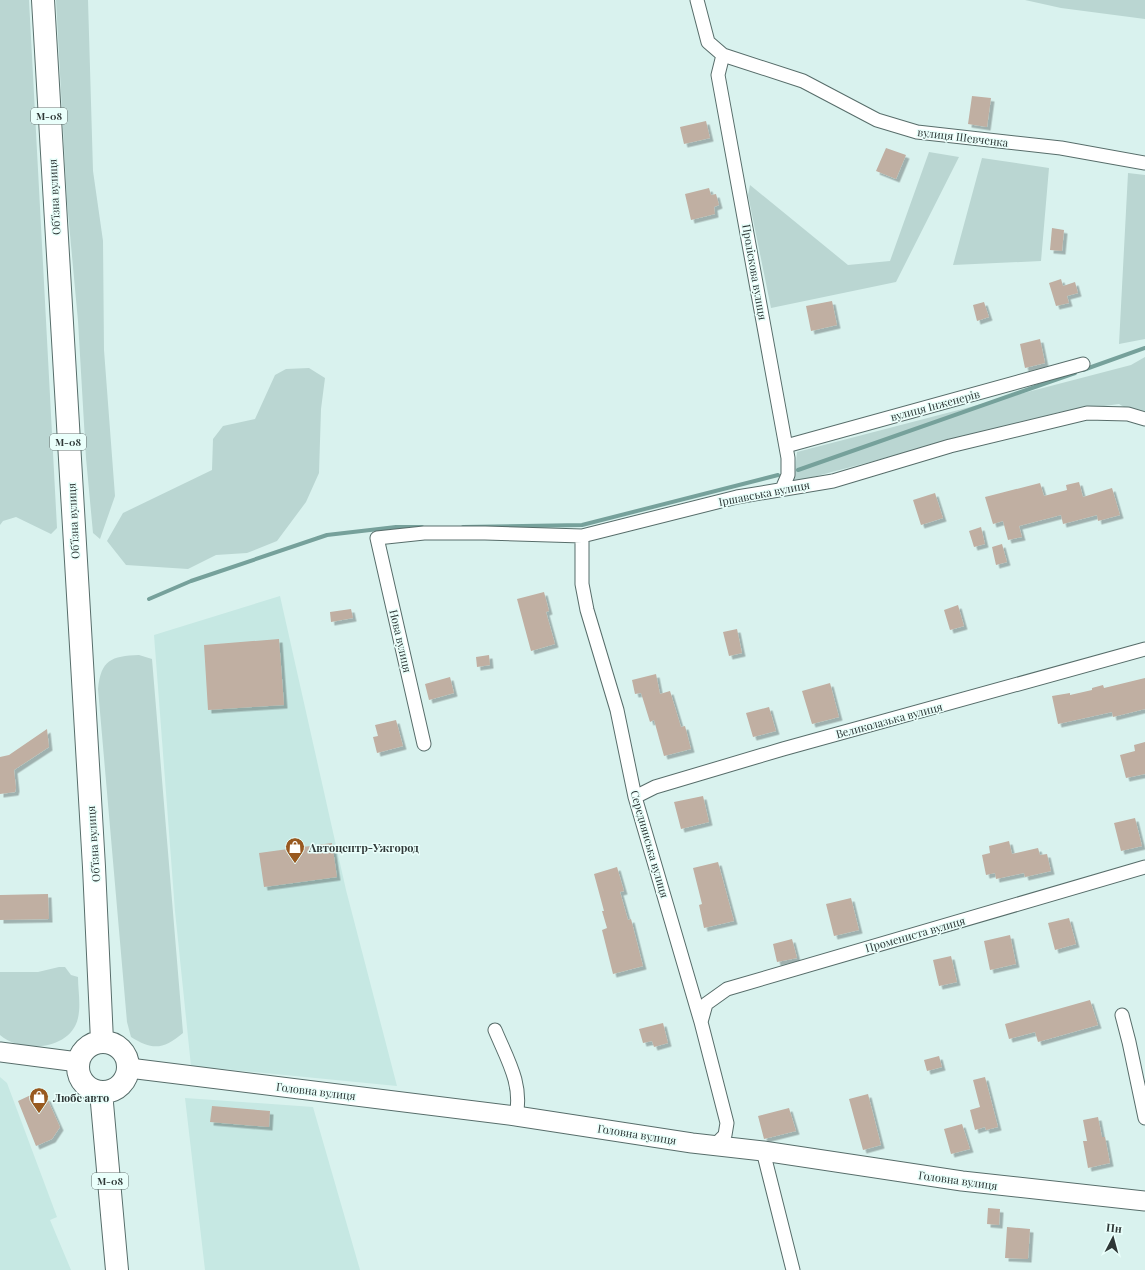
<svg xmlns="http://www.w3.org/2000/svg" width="1145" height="1270" viewBox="0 0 1145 1270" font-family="'Playfair Display',serif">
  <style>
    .built { fill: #c6e8e3 }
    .green { fill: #bad6d2 }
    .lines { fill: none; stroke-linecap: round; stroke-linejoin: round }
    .stream { stroke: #76a19b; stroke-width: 4 }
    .building { fill: #c0afa2; filter: url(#shadow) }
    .street-casing { stroke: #576d6a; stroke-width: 15 }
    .secondary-casing { stroke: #576d6a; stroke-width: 21 }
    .highway-casing { stroke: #576d6a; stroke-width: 24 }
    .street { stroke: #fff; stroke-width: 13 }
    .secondary { stroke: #fff; stroke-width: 19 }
    .highway { stroke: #fff; stroke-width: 22 }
    .labels { text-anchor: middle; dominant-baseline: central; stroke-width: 3; stroke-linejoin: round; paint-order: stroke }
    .shield { fill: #eafffb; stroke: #667371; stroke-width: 1 }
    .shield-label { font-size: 10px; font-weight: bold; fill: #2e3736 }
    .street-label { font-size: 11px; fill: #2e3736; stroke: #eafffb }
    .poi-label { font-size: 11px; font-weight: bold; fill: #2e3736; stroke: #eafffb; text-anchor: start }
  </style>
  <defs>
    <filter id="shadow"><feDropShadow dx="3.5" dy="3.5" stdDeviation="0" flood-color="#0004"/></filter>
  </defs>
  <rect width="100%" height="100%" fill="#d9f2ee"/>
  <path class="built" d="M280,596L346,890L397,1086L191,1066L175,911L154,635Z
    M0,1077L7,1083L57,1217L50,1220L71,1270H0Z
    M185,1098L313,1107L360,1270H205Z"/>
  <path class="green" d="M0,0H29L57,528L51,534L16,517L3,521L0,525Z
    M56,0H88L93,171L103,241L104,350L115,496L100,539L93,533L86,458L78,321L67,202Z
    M1025,0H1145V19L1061,8Z
    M929,152L959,157L896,282L771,308L748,195L750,185L848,265L890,261Z
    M982,158L1049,168L1041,261L953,265Z
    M1128,173L1145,175V339L1119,344Z
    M1145,357V420L1119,404L1060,412L794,482L797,452L1131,365Z
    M309,368L325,378L321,409L319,473L306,502L277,541L247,553L216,555L188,569L126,565L107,541L123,513L212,470L213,439L223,426L255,419L275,375L286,369Z
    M139,655L152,659L183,1033C164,1049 153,1051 131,1037L127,1022L98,689C101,660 111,656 139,655Z
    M59,967H65L71,975L78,977C78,990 81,1005 78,1018C71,1050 22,1054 0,1035V972H38Z"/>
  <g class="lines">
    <path class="stream" d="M1083,370L1145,348
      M798,470L1075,373
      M463,527L582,525L778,475
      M149,599L191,581L327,535L396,527H422"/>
  </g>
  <path class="building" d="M972,96L991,98L987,127L968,124Z
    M706,121L710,138L684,144L680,127Z
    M886,148L906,155L896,179L876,171Z
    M709,188L711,195L716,194L719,205L714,207L715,214L691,220L685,194Z
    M1052,228L1064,230L1062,251L1050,250Z
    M1061,279L1063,286L1075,282L1078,293L1067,296L1069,303L1056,306L1049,283Z
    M832,301L837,325L811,331L806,306Z
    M984,302L989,317L977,321L973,305Z
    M1040,339L1045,363L1025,368L1020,344Z
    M1079,482L1083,497L1112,488L1120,515L1098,521L1097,515L1063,524L1061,515L1019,526L1022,537L1008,540L1003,521L993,524L985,497L1040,483L1044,496L1067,490L1066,485Z
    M935,493L943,518L921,525L913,500Z
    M981,527L985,544L974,547L969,531Z
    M1002,544L1007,562L996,565L992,547Z
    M544,592L549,611L546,612L555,644L531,651L517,599Z
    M958,605L964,626L950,630L944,610Z
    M351,609L353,618L331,622L330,612Z
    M737,629L742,653L729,656L723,632Z
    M279,639L284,705L208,710L204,645Z
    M489,655L490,665L477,667L476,657Z
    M656,674L660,694L670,691L681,727L685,726L691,749L664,756L654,720L650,722L641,693L635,694L632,680Z
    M450,677L454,693L429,700L425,684Z
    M1145,678V709L1113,717L1112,712L1058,724L1052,696L1070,693V695L1092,690V688L1103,685L1104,688Z
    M830,683L839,717L812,724L802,691Z
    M769,707L776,731L753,737L746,713Z
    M396,720L403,746L377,753L373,737L378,736L375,725Z
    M47,729L49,747L14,770L16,788L15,792L0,794V757L9,755Z
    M1145,742V774L1126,778L1120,755L1135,751L1134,745Z
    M703,796L709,822L681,829L674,802Z
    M1135,818L1142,846L1121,851L1114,823Z
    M1009,841L1012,854L1038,848L1040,855L1047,854L1051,871L1025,877L1024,873L996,879L995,873L986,875L982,855L990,853L989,846Z
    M332,843L337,877L264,887L259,853Z
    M718,862L734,921L704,928L699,905L702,904L693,868Z
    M617,867L624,891L620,892L628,920L631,919L643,966L613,974L602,930L607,928L602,911H604L594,874Z
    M48,894L49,919L0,920V895Z
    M851,898L859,930L834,936L826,904Z
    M1069,918L1076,944L1055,950L1048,923Z
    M1010,935L1016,964L990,970L984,941Z
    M792,939L797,958L777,962L773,944Z
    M951,956L957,982L939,986L933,960Z
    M1090,1000L1098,1025L1038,1042L1035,1032L1009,1039L1005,1024Z
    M663,1023L668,1043L654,1047L652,1041L643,1043L639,1029Z
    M939,1056L942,1067L927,1071L924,1060Z
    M985,1077L998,1127L986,1130L985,1127L975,1130L970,1110L980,1107L973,1080Z
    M33,1094L47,1098L60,1127L52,1139L36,1146L18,1101Z
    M868,1094L881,1145L863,1150L849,1099Z
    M212,1106L270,1111L269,1127L210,1122Z
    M789,1108L796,1131L764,1139L758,1116Z
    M1098,1117L1102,1137H1105L1110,1163L1088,1168L1083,1141H1087L1083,1120Z
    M962,1124L970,1149L951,1154L944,1129Z
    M988,1208L1000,1209L999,1225L987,1224Z
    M1007,1227L1030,1229L1028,1259L1005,1258Z"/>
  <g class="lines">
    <g class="street-casing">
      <path id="street" d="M697,0L708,42L723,55L803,81L877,120L917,132L1061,148L1145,163
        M723,55L718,75L788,458V475L782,489
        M786,446L1083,364
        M582,536V584L587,610L617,710L635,797L701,1022L727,1123L725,1135L715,1145
        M424,744L377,538L424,533H485L582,536L737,497L833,481L950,446L1087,413L1128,414L1145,419
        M635,797L655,787L783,749L1145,649
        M1122,1015L1129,1042L1145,1118
        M701,1022L706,1004L727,989L1145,867
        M495,1030C507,1059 523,1084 516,1116
        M763,1151L793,1270"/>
    </g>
    <g class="secondary-casing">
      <path id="secondary" d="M0,1052L78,1062
        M129,1068L516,1116L692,1143L763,1151L962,1181L1145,1201"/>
    </g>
    <g class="highway-casing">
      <path id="highway" d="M43,0L94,867L102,1041
        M78 1067a25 25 0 1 1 50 0a25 25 0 1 1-50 0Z
        M101,1092L117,1270"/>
    </g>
    <use href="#street" class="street"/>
    <use href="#secondary" class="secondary"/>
    <use href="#highway" class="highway"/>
  </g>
  <defs>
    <g id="shop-pin" transform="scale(1)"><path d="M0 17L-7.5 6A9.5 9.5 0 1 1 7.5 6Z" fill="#985920" stroke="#eafffb"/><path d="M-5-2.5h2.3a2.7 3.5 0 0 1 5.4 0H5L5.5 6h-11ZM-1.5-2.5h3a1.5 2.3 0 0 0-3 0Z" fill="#fff"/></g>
  </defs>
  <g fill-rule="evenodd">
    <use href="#shop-pin" x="295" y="847"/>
    <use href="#shop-pin" x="39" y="1097"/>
  </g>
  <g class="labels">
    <g class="shield">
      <rect x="31" y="108" width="36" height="16" rx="3"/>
      <rect x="50" y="434" width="36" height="16" rx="3"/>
      <rect x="92" y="1173" width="36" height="16" rx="3"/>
    </g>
    <g class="shield-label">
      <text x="49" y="116">М-08</text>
      <text x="68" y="442">М-08</text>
      <text x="110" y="1181">М-08</text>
    </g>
    <g class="street-label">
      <text transform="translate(963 137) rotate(7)">вулиця Шевченка</text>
      <text transform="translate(54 197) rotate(-93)">Обʼїзна вулиця</text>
      <text transform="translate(755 272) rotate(80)">Проліскова вулиця</text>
      <text transform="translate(935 405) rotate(-15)">вулиця Інженерів</text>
      <text transform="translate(764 493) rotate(-11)">Іршавська вулиця</text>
      <text transform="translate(73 521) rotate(-93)">Обʼїзна вулиця</text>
      <text transform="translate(401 641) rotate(77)">Нова вулиця</text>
      <text transform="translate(889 720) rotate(-15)">Великолазька вулиця</text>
      <text transform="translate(93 844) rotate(-94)">Обʼїзна вулиця</text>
      <text transform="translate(650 844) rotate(74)">Середнянська вулиця</text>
      <text transform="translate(915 934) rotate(-16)">Промениста вулиця</text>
      <text transform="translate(316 1091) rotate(7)">Головна вулиця</text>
      <text transform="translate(637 1134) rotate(9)">Головна вулиця</text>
      <text transform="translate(958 1180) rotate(8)">Головна вулиця</text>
    </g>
    <g class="poi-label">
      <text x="309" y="847">Автоцентр-Ужгород</text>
      <text x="53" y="1097">Любе авто</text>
    </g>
  </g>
  <g transform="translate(1113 1238) rotate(6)" stroke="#eafffb" stroke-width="3" paint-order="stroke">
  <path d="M0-3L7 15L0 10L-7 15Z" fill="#2e3736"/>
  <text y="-6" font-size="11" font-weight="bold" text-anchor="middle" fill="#2e3736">Пн</text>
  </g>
</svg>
